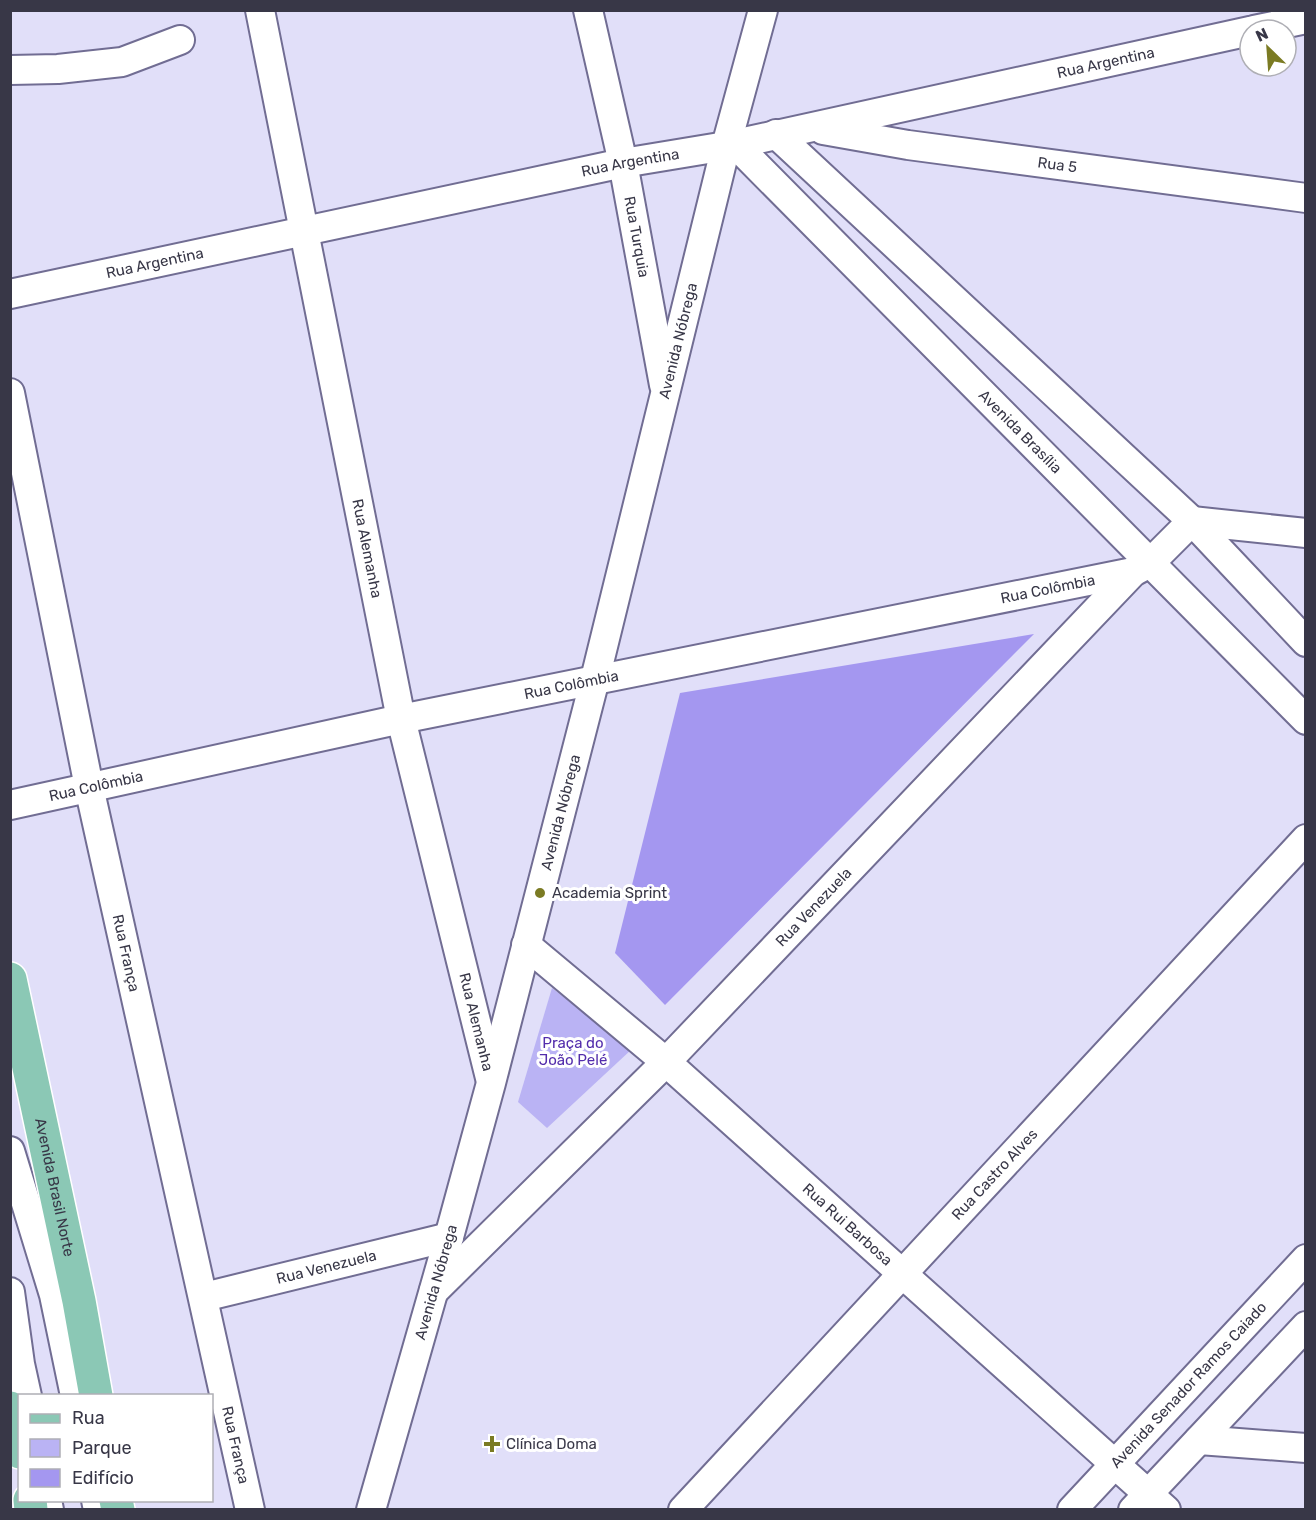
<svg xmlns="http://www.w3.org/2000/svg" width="1316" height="1520" viewBox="0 0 1316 1520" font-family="Rubik,sans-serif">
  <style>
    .green { fill: #bab3f4 }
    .building { fill: #a497f0 }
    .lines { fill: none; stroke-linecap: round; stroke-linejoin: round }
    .minor-casing { stroke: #716d93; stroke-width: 32 }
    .major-casing { stroke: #fff; stroke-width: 36 }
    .minor { stroke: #fff; stroke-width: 28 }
    .major { stroke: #8bc8b5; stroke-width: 33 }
    .poi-dot { fill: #7b7b23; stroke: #fff; stroke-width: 2 }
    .labels { text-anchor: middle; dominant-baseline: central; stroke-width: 6; stroke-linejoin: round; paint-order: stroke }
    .street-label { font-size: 15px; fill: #383747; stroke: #fff }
    .poi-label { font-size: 15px; fill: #383747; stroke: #fff; text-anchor: start }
    .park-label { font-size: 15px; fill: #532dac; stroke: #fff }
  </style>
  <rect width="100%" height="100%" fill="#e1dff9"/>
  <path class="green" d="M552,988L632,1049L547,1128L518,1102Z"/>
  <path class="building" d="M1034,634L665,1005L615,953L680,693Z"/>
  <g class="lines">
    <g class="minor-casing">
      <g id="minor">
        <path id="s1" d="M260,10L401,719L490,1078"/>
        <path id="s2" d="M588,10L623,163L664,385"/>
        <path d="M1254,30L1306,19"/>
        <path d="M10,70L58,69L122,62L180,40"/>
        <path id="s3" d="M823,130L908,145L1306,198"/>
        <path d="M776,134L1192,521L1306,642"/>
        <path id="s4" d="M735,144L1306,720"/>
        <path id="s5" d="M10,294L623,163L726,146L1250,31"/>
        <path id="s6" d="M10,393L89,787L250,1510"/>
        <path id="s7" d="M10,805L401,719L1133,572"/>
        <path id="s8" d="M526,945L666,1062L1166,1510"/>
        <path d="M10,1151L54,1295L75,1396"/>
        <path id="s9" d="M434,1291L666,1062L1133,572L1150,563L1192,521L1306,533"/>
        <path d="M10,1292L20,1364L27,1396"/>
        <path id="s10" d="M204,1297L449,1237"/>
        <path d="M1199,1440L1306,1448"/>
        <path d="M47,1500L49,1510"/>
        <path d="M96,1500L98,1510"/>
        <path id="s11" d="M371,1510L449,1237L491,1083L595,679L726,146L763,10"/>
        <path id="s12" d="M683,1510L1306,839"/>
        <path id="s13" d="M1072,1510L1306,1259"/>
        <path d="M1133,1510L1306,1326"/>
      </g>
    </g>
    <g class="major-casing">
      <g id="major">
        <path id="s14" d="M10,979L79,1301L96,1396"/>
        <path d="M10,1408L20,1452"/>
        <path d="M30,1500L31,1510"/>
        <path d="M116,1500L118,1510"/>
      </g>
    </g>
    <use href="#minor" class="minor"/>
    <use href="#major" class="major"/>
  </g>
  <g class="poi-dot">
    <circle cx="540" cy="893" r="6"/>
    <path d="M489 1435h6v6h6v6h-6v6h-6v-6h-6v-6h6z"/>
  </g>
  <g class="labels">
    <g class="street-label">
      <text stroke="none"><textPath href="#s5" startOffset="1120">Rua Argentina</textPath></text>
      <text stroke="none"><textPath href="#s5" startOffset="634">Rua Argentina</textPath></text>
      <text stroke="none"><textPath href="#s3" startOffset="237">Rua 5</textPath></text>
      <text stroke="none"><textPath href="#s2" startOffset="232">Rua Turquia</textPath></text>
      <text stroke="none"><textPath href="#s5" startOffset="148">Rua Argentina</textPath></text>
      <text stroke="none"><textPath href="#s11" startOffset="1209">Avenida Nóbrega</textPath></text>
      <text stroke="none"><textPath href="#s4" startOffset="405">Avenida Brasília</textPath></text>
      <text stroke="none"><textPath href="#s1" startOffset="549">Rua Alemanha</textPath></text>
      <text stroke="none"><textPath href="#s7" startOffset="1060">Rua Colômbia</textPath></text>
      <text stroke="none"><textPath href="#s7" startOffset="574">Rua Colômbia</textPath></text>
      <text stroke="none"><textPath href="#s7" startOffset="88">Rua Colômbia</textPath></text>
      <text stroke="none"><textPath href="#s11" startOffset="723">Avenida Nóbrega</textPath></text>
      <text stroke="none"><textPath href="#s9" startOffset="540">Rua Venezuela</textPath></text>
      <text stroke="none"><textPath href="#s6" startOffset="572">Rua França</textPath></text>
      <text stroke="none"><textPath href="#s1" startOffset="1035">Rua Alemanha</textPath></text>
      <text stroke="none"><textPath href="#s12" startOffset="458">Rua Castro Alves</textPath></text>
      <text stroke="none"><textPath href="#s14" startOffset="213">Avenida Brasil Norte</textPath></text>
      <text stroke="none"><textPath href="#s8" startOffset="426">Rua Rui Barbosa</textPath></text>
      <text stroke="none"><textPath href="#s10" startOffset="126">Rua Venezuela</textPath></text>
      <text stroke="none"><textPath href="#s11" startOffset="237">Avenida Nóbrega</textPath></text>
      <text stroke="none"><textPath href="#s13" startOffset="171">Avenida Senador Ramos Caiado</textPath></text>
      <text stroke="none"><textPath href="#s6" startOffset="1076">Rua França</textPath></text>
    </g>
    <g class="poi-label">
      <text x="552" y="893">Academia Sprint</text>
      <text x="506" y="1444">Clínica Doma</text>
    </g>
    <g class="park-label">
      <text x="573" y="1043">Praça do<tspan x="573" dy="17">João Pelé</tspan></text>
    </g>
  </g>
  <rect width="1316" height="1520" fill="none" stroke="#383747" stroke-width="24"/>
  <rect x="18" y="1394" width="195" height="108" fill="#ffffff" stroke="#afafb5" stroke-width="1.5"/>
  <rect x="30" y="1414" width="30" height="9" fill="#8bc8b5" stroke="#afafb5" stroke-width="1.5"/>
  <text x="72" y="1424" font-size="18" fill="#383747">Rua</text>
  <rect x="30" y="1439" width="30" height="18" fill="#bab3f4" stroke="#afafb5" stroke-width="1.5"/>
  <text x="72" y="1454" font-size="18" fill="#383747">Parque</text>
  <rect x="30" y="1469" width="30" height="18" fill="#a497f0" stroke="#afafb5" stroke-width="1.5"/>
  <text x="72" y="1484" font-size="18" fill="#383747">Edifício</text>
  <g transform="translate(1268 48) rotate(335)"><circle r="28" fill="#ffffff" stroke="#afafb5" stroke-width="1.5"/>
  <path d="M0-4.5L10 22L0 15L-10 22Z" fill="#7b7b23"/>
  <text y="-9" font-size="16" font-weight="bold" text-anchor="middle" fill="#383747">N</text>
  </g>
</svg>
